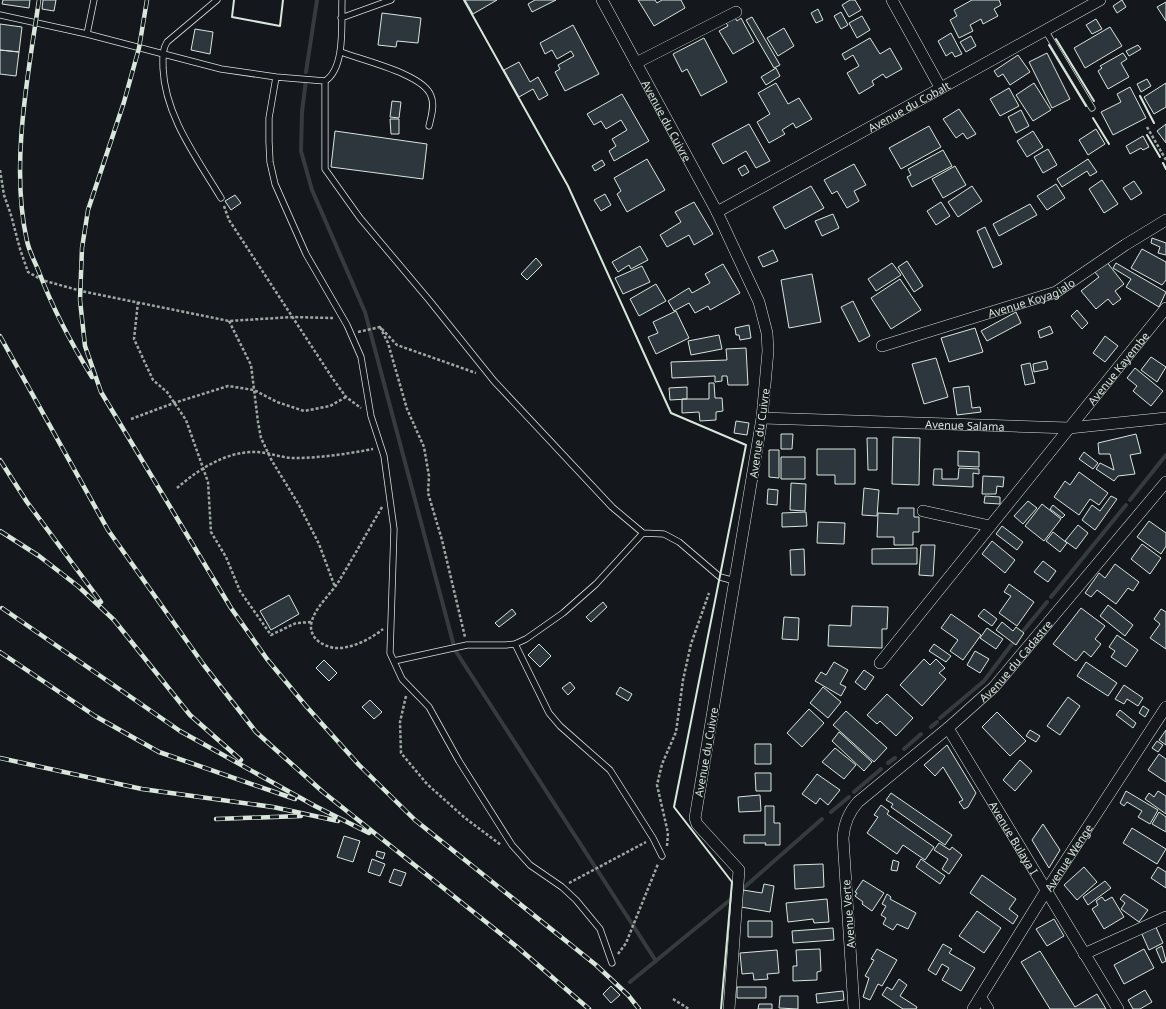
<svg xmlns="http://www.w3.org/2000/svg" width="1166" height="1009" viewBox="0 0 1166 1009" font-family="'Noto Sans',sans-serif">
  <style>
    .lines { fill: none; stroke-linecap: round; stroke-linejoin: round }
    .stream { stroke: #363b3e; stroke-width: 4 }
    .building { fill: #2c363c; stroke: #d8e6dc }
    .lane-casing { stroke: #d8e6dc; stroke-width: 7 }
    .street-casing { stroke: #d8e6dc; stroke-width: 12 }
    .path { stroke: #9da8a2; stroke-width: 2.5; stroke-dasharray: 3 2; stroke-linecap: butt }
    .lane { stroke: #14181c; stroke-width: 5.5 }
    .street { stroke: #14181c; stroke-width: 11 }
    .rail-casing { stroke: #d8e6dc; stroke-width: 4.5 }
    .rail { stroke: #14181c; stroke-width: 3; stroke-dasharray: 9; stroke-linecap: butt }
    .wall { stroke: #d8e6dc; stroke-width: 2 }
    .labels { text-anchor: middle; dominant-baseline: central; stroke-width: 3; stroke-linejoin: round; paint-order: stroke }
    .street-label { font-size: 11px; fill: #d8e6dc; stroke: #14181c }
  </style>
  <rect width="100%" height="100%" fill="#14181c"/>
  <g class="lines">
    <path class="stream" d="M306,72L317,0
      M306,80L302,112L301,151L312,190L365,312L455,650L656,961
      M1130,500L1166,455
      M1051,597L1126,505
      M1024,630L1047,602
      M940,718L984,681L1012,644
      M931,727L937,722
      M904,749L921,734
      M888,763L895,758
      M854,792L881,769
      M831,812L849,797
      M740,891L822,819
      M630,982L735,896"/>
  </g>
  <path class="building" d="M3,0H30L29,8L2,4Z
    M43,0H56L54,11L42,9Z
    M465,0H497L473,14Z
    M535,0H556L532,12L528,4Z
    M638,0H655L657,3L662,0H681L685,8L654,26Z
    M850,0H855L861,10L849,17L842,5Z
    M972,0H999L1001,5L994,9L998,16L983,24L981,19L970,25L973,31L959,38L950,20L957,16L954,10Z
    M1122,0L1126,7L1117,13L1113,6Z
    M1166,2V21L1157,7Z
    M818,9L823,20L816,23L811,13Z
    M841,12L848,25L841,29L834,16Z
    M382,13L421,18L418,43L397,41L396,47L378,45Z
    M734,16L737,21L741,18L754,42L733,54L719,31L728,26L725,21Z
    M862,16L870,30L857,38L849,23Z
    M752,17L780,65L774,68L746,20Z
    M1096,19L1102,29L1092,34L1086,25Z
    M0,24L22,27L19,52L0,50Z
    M573,25L599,74L565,91L555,72L560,69L558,65L574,56L571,51L557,59L552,50L545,54L540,43Z
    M1110,27L1122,46L1085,68L1074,48Z
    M784,28L794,46L778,56L767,38Z
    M195,29L213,32L210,54L191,50Z
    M951,33L962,54L955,57L952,52L946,56L938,41Z
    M971,36L976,46L966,52L960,42Z
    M704,38L727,82L701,96L687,69L682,72L673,54Z
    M870,38L880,54L890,48L902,69L886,78L883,74L872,81L874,85L859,94L847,73L859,66L853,55L845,60L842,54Z
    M1138,45L1141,49L1129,56L1126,51Z
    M0,50L19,52L16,76L0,74Z
    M1047,53L1070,99L1052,108L1029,62Z
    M1123,53L1127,59L1121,63L1129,77L1108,89L1098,71L1102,68L1100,66Z
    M1018,55L1030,72L1010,85L1003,74L998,77L994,71Z
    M519,62L530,82L538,77L548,95L539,100L533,89L519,97L504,70Z
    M776,68L780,76L766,85L761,77Z
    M1147,79L1151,86L1141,92L1137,84Z
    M776,83L788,104L799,98L812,119L796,128L793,123L782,130L785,134L769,143L757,122L770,114L758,93Z
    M1034,83L1051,110L1033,121L1016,95Z
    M1166,83V107L1154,114L1144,97Z
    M1130,87L1146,118L1113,135L1101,112L1121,102L1117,94Z
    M1009,88L1019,106L1000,116L990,99Z
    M622,94L649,141L614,161L609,151L616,146L612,139L627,130L621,120L606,129L601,121L594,125L587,114Z
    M392,101L401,102L399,118L390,117Z
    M959,109L976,134L967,139L963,133L956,138L943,119Z
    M1021,110L1029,126L1016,133L1008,117Z
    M390,119H399V134H391Z
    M749,124L770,161L756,168L746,151L723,164L712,144Z
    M1166,124V143L1157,131Z
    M929,126L941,147L901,169L889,148Z
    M1096,129L1105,144L1088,155L1079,140Z
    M335,131L427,144L423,179L331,167Z
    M1033,131L1043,147L1027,157L1017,141Z
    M1143,136L1149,147L1143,150L1141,148L1130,154L1126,146Z
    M1048,149L1057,165L1043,173L1034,157Z
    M943,150L952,166L912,187L907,177L911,175L908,169Z
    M647,159L665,190L627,212L617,194L621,191L614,178Z
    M1088,159L1097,172L1090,176L1087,171L1062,187L1057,179Z
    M602,160L605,165L595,171L592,166Z
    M854,164L866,185L854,191L859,201L847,208L837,191L832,194L824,180Z
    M745,165L749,172L742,176L738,169Z
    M955,166L966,185L943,198L932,179Z
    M1102,180L1118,204L1104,213L1089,189Z
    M1134,181L1142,193L1131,200L1123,188Z
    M1056,184L1065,198L1047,210L1037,196Z
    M811,186L824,208L785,229L773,207Z
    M972,186L982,201L958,217L948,202Z
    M605,194L611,205L601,211L594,200Z
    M235,195L241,203L231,210L225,201Z
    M694,202L713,234L694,245L689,235L667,247L660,235L681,222L675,212Z
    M941,202L950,216L936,225L927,211Z
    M1030,204L1037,215L999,236L993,224Z
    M833,214L839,228L822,236L815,221Z
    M985,227L1002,264L993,268L977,231Z
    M1152,238L1166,243V255L1158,253L1160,247L1151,243Z
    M640,246L648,260L631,269L629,265L618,272L612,262Z
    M1142,249L1166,262V280L1162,285L1131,268Z
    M773,250L778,261L763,267L758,257Z
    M536,258L542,265L527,280L521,274Z
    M907,261L923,286L914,292L898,267Z
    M1106,261L1124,284L1115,291L1121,299L1113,305L1108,299L1096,309L1081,291L1099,277L1094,271Z
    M892,263L901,275L876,291L868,279Z
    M1116,263L1166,292L1159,307L1126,287L1131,279L1113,268Z
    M723,264L740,293L710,310L708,306L695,313L689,303L674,311L668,301L689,288L692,293L710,283L705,274Z
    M642,266L650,282L623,294L615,278Z
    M812,274L821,322L789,328L781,280Z
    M900,279L921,310L891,329L871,298Z
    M656,284L666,301L639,316L630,299Z
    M853,301L870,336L859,342L841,307Z
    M1077,310L1088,323L1082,329L1071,316Z
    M676,311L689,338L656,354L648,337L658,333L653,322Z
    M1016,312L1021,323L987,341L981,331Z
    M749,325L751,338L740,340L739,335H736L735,328Z
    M1050,326L1053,333L1040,338L1038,331Z
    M975,328L983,352L949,362L941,338Z
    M719,335L722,349L691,355L688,341Z
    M1105,336L1118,346L1105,362L1093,353Z
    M746,348L748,385H728L727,376H722V381L715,382V376L672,378L671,362L727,360L726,349Z
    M1151,357L1166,367L1157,382L1141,370Z
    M936,358L948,397L924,404L912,364Z
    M1046,361L1048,369L1034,372L1033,364Z
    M1030,363L1035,383L1025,385L1021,365Z
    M1135,368L1163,391L1151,406L1133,391L1137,386L1127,378Z
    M709,383H714L715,398H722L723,411L716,412V420L700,421L699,412L682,413V399H709Z
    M969,386L972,408L980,407L981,412L957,415L953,388Z
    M687,387V399L670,400L669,388Z
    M736,421L749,423L747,435L734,433Z
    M781,434H793L792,449H781Z
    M1136,434L1141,453L1130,455L1135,474L1118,476L1114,481L1096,469L1100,463L1114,470L1110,454H1099L1098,443Z
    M893,437L920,438L919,485L892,484Z
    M867,438H877V470H868Z
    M817,449H855V484H835V475H817Z
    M769,450H779V478L769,477Z
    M958,451L979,452V467L958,466Z
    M1084,452L1098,463L1093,469L1079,459Z
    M781,457H805V479H781Z
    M959,468L979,469V474L973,473V487L933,485L934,469H942V479H958Z
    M1079,472L1108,493L1099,505L1090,499L1079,515L1054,497L1065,481L1070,485Z
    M983,476L1004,477L1003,487L997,486L996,494H982Z
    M791,483L806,484L805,511L790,510Z
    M864,488L879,490L877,516L862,515Z
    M768,489L778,490L777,505L767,504Z
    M985,496L1000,497V504L984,503Z
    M1111,496L1117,499L1095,530L1082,520L1092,505L1100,511Z
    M1028,501L1037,508L1023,524L1014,516Z
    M1042,504L1061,519L1044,541L1025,526Z
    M1053,505L1065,515L1062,518L1050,509Z
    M898,508H914V517H919V532H913V545H894V537H877L878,513L898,514Z
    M806,512L807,526L782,527V513Z
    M1149,521L1166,533V546L1161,554L1137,537Z
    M818,522L845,523L844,544L817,543Z
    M1078,525L1088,533L1076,549L1065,541Z
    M1002,526L1023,542L1017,550L996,534Z
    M1053,532L1067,543L1060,552L1046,541Z
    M992,541L1015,560L1005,573L982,554Z
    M1142,544L1161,558L1150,574L1131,559Z
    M921,545H935L933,576L919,575Z
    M917,548V564H872V549Z
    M804,549L805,575H791L790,550Z
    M1043,561L1056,571L1048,582L1034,572Z
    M1115,564L1139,582L1133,591L1128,588L1116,604L1097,590L1091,597L1085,593L1099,573L1105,578Z
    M1009,584L1034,602L1017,626L999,613L1011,596L1004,592Z
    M289,595L299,614L271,630L260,611Z
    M603,602L607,607L591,622L586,617Z
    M1108,605L1133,625L1125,636L1100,616Z
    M852,606L888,607L887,629H882V648L828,646L829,625L851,626Z
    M1081,608L1105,626L1095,639L1101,644L1091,657L1084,651L1076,661L1053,644Z
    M512,609L516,614L499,627L495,623Z
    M984,609L997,619L992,626L978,616Z
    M1161,609L1166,612V649L1150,638L1160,624L1154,619Z
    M951,614L981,635L963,660L950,651L958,640L941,628Z
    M784,617L799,618L798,640L782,639Z
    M1002,622L1013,631L1016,627L1024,633L1016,645L996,630Z
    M987,628L1003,639L996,649L980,638Z
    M1117,635L1138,650L1126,667L1111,657L1115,651L1109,647Z
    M539,644L551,656L540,667L528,655Z
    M934,644L951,656L946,662L929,651Z
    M975,651L989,659L980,673L967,665Z
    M924,659L930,665L936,659L945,668L939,673L946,679L922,706L900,685Z
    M324,660L337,673L329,681L316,668Z
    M834,662L848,670L840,684L846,687L841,696L815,681L821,672L826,675Z
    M1086,662L1117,683L1108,696L1077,676Z
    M864,670L874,677L865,690L855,682Z
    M570,682L575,688L568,695L562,688Z
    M1124,685L1143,698L1138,706L1127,699L1124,704L1115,699Z
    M620,687L632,694L628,701L616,694Z
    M823,687L841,702L828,718L810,703Z
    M887,694L913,718L896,736L880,721L877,724L867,715Z
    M1068,697L1080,706L1060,735L1047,726Z
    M370,700L382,712L374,719L362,707Z
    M1143,706L1149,710L1145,717L1139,713Z
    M809,709L824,723L802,747L787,733Z
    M1120,710L1136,723L1133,728L1116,715Z
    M846,711L887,748L874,762L833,725Z
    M997,712L1026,741L1010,756L982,727Z
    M1030,730L1040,736L1036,742L1026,736Z
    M1166,730V745L1159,740Z
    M839,732L872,762L864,771L832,741Z
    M1157,741L1163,745L1158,752L1152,748Z
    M755,744H771V764H755Z
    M947,745L976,793L968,807L964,809L959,802L963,800L943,767L935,776L924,765Z
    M835,748L856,765L844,779L822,762Z
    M1159,754L1166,759V782L1148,770Z
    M1020,760L1032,771L1015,791L1003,780Z
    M755,773H771V791H756Z
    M817,774L840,790L828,805L820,798L816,804L802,794Z
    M1126,791L1158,810L1150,824L1138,817L1142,811L1127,802L1124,806L1120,803Z
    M1158,791L1166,796V814L1145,799L1149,793L1154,797Z
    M891,793L952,835L945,845L891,807L893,804L886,800Z
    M760,795L761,811L739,812L738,797Z
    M881,805L889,811L887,814L934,847L925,860L903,845L897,854L867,833L878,817L874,815Z
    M765,806H774V823H780V845H765L766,843H744V835H765Z
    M1159,812L1166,817V832L1152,824Z
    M1043,824L1060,850L1049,868L1032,840Z
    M1132,828L1166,849L1157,864L1123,843Z
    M344,836L360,841L353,862L337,857Z
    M939,843L950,850L952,847L962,855L949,874L942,869L948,859L934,850Z
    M377,851L385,853L383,859L376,856Z
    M372,859L385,864L380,876L368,872Z
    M921,859L945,876L940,884L916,867Z
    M893,860L899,862L897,871L891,870Z
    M823,864L824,887L795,889L794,865Z
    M1084,867L1097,882L1077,900L1064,885Z
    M1158,867L1166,872V888L1151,878Z
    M394,869L406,873L401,886L389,882Z
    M982,875L1016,899L1009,909L1018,916L1013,924L970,893Z
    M863,880L884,893L872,911L862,904L863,902L855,896L857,893L855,892Z
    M1105,881L1111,888L1088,905L1083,897Z
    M764,884L774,886L770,912L741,907L743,890L762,893Z
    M887,894L891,897L890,899L916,913L908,929L897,924L893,930L883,924L886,918L881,915L886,906L882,904Z
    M1124,894L1148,910L1139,922L1121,909L1125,903L1120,899Z
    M1102,897L1105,901L1112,897L1124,917L1104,929L1092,909L1098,905L1096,901Z
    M827,899L829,922L814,923L813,919L788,922L786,903Z
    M977,911L1001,928L984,953L959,936Z
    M1054,919L1064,936L1047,946L1036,929Z
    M748,921H772V937H748Z
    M1155,925L1163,943L1149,950L1141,932Z
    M833,928L834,940L793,943L792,931Z
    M943,944L952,949L949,953L975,968L961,991L942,980L949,968L942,964L936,975L928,970Z
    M1162,946L1166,961L1162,963L1156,949Z
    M820,949L821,971L817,972V980L793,981V966H797L796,950Z
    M877,949L897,960L882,986L878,984L870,1000L863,997L869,978L865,976L874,960L871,959Z
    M1144,949L1154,968L1124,984L1114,965Z
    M777,950L779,973L767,974L768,979L754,980L753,973L742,974L740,953Z
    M1040,951L1075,1007L1097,994L1106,1009H1050L1021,962Z
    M899,979L907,985L900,996L917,1007L916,1009H903L882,995L887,987L892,990Z
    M611,986L620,995L611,1003L603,994Z
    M737,987H766V998H737Z
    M1145,990L1152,1002L1140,1009H1133L1128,1000Z
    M843,991L844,1000L817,1003L816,994Z
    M780,996H798V1009L779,1008Z
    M759,1004H772V1009H758Z"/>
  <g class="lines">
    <g class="lane-casing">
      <path id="lane" d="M217,0L167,42C162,50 163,58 163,68C165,116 197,158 221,198
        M0,15L87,34L221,69L276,77L325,81C346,68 341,22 342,0
        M341,18L391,0
        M1045,30L1092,108
        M87,34L94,0
        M341,52C361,60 424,74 431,96C435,105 431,117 429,126
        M276,77L269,118V142L270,162L275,184L306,254L347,325L361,357L371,416L384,456L394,529L390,653L402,679L429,707L459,761L512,845L530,865L562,887L576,900L600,929L612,963
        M325,81V169L360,218L429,300L494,381L612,507L643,533L664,534L679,542L720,577L735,581
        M515,644L549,713L560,726L610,770L653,838L662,856
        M394,661L467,645H506L515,644L526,639L563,613L596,584L643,533"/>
    </g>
    <g class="street-casing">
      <g id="street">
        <path id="s1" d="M602,0L717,212L759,302L767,333L768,351L762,418L695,818L697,824L739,870L729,1009"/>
        <path d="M892,0L940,87"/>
        <path d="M636,63L736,12"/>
        <path id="s2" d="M717,212L1100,0"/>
        <path id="s3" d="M882,346L1056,292L1125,245L1166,220"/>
        <path id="s4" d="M762,418L1069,428L1166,418"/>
        <path d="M923,511L990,526"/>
        <path id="s5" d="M880,663L1166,308"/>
        <path id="s6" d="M948,728L1118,1009"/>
        <path d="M1084,954L1166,917"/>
        <path d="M981,998L988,1009"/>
        <path id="s7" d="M854,1009L843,838C844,824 849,812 858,802L948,728L994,687L1166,482"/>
        <path id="s8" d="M973,1009L1046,891L1166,707"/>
      </g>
    </g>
    <path class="path" d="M1147,127L1166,160
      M0,170L4,195L11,215L20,249L28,272L42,280L81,291L229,321L293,317L333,318
      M224,206L229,220L333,379L346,397L361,408
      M138,302L134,339L153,380L167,392L186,420L208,482L211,532L226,557L240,591L271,635L296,623L312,622
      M229,321L251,365L258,422L261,438L272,461L299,505L319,544L335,587
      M380,327L388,343L407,409L424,447L429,476L428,493L442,540L465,637
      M358,332L380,327L397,345L476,373
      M131,419L174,403L228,386L254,390L277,402L304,411L330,406L346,397
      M177,488C198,470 223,453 252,452C266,451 280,458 294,458C320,458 347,454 373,449
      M382,507C368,531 354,556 339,581C331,594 313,609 311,625C310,639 323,646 335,648C351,649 371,639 383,629
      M406,696L400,722L401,753L427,784L465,818L501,845
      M667,846L668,833L657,785L662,764L676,732L683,680L691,644L709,593
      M569,883L646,842
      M618,954L626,943L658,864
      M673,999L689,1009"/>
    <use href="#lane" class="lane"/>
    <use href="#street" class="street"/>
    <g class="rail-casing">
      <path id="rail" d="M39,0C28,75 10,166 27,241C29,251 35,262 39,272C53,309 71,343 92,377
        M147,0L139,48L124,102L88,210L82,248L80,300L85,346L101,392L231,608L267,659L306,706L359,765L415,820L596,965L628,995L639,1009
        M0,336L108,530L203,664L256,732L323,792L516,946L589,1009
        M0,460L27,502L101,602
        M0,531L39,556L79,587L114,620L190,715L241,760
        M2,608L180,731L315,806L369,833
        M0,652L95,716L159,752L295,799
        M0,758L142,789L273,807L338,821
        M216,819L301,816"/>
    </g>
    <use href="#rail" class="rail"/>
    <path class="wall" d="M234,0L232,17L280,26L283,0
      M464,0L568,186L671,413L746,445L674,807L732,882L721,1009
      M1056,39L1094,101
      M1049,45L1086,106
      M1140,96L1154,123
      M1093,118L1109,144
      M1147,135L1160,157
      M1163,163L1166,169"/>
  </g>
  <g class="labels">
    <g class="street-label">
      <text stroke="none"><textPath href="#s2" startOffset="219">Avenue du Cobalt</textPath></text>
      <text stroke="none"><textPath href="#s1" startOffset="137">Avenue du Cuivre</textPath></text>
      <text stroke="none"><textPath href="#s3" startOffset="157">Avenue Koyagialo</textPath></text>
      <text stroke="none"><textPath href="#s5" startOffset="379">Avenue Kayembe</textPath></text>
      <text stroke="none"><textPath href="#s4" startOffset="203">Avenue Salama</textPath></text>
      <text transform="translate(759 433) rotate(-82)">Avenue du Cuivre</text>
      <text stroke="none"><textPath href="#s7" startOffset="423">Avenue du Cadastre</textPath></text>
      <text transform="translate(706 752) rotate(-80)">Avenue du Cuivre</text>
      <text stroke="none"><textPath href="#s6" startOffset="128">Avenue Bulaya I</textPath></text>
      <text stroke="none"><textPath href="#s8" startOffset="179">Avenue Wenge</textPath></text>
      <text transform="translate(848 914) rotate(-94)">Avenue Verte</text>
    </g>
  </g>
</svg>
